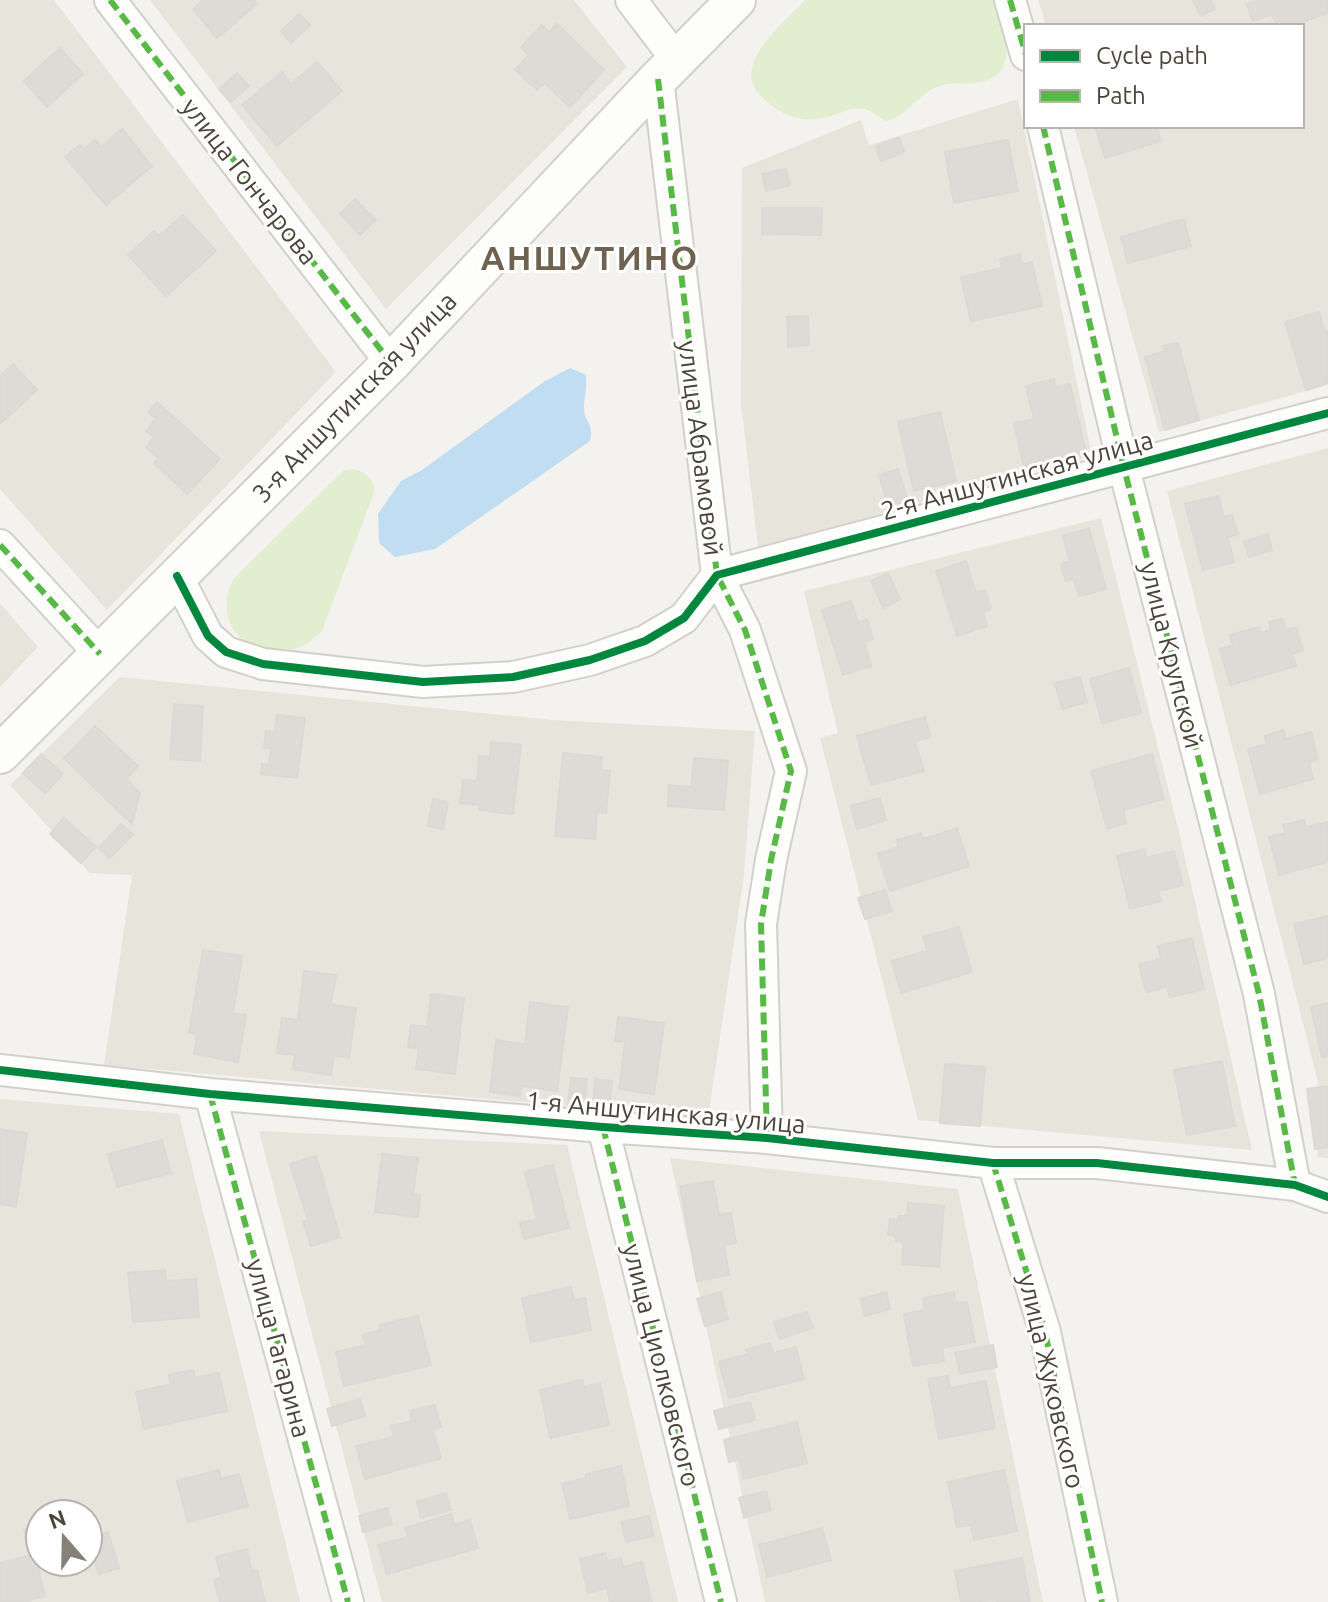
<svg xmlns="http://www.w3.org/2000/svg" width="1328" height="1602" viewBox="0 0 1328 1602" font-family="Ubuntu,sans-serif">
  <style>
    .residential { fill: #e7e4dc; fill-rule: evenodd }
    .green { fill: #e1eecf }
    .water { fill: #c0ddf1 }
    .building { fill: #dedbd6; stroke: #dcd9d4; stroke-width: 2 }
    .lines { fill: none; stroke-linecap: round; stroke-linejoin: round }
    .minor-casing { stroke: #d2d0cb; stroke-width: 34 }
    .tertiary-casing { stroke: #d2d0cb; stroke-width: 42 }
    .minor { stroke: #fdfdfc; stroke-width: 30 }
    .tertiary { stroke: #fdfdfc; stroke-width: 38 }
    .quiet { stroke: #58b947; stroke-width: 6; stroke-dasharray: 12 6; stroke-linecap: butt }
    .cycleway-casing { stroke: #fff; stroke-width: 13 }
    .cycleway { stroke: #00873e; stroke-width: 8 }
    .labels { text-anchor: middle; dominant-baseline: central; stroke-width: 6; stroke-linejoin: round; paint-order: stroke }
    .street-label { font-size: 26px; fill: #4b4439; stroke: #fff }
    .district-label { font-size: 34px; font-weight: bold; letter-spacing: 2px; fill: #6e6250; stroke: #fff }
  </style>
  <rect width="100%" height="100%" fill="#f4f2ee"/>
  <path class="residential" d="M0,0H54L336,372L107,610L0,489Z
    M150,0H574L627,67L386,309Z
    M1038,0H1328V385L1159,432L1074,126H1302V26H1046Z
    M1018,99L1092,456L758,547L741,404L742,168L861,120L869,145Z
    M1328,448V1158L1318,1157L1307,1089L1319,1086L1167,491Z
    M1101,518L1180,836L1252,1150L918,1120L820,738L838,733L804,591Z
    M0,603L38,647L0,687Z
    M120,677L553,720L755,731L744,875L708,1118L104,1065L132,875L90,873L10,785Z
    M0,1099L179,1114L300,1602H0ZM40,1514H88V1562H40Z
    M259,1131L567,1145L678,1602H382Z
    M670,1158L958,1189L1043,1602H765Z"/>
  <path class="green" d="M805,0H995C1005,28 1021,75 980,82C965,85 951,81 937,87C917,95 907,116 886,121C880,118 872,111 865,109C852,106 840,114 828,117C800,124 780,115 761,96C729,65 784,23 805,0Z
    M353,469C366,472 371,477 375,490L322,631C281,677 202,640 234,578L343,471Z"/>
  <path class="water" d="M570,368L586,375C587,390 584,396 584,409C584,422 594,422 590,441L435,549L395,557L379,543L378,514L401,481L422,470L545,381Z"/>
  <path class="building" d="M203,0H254L257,4L217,38L193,9Z
    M1193,0H1211L1215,9L1201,16Z
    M1258,0H1328V13L1292,26H1277L1272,14L1253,21L1247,4Z
    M299,14L310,25L291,43L281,31Z
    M557,24L604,70L570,107L545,83L537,90L515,70L529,55L521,47L542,25L549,32Z
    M60,48L83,74L47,107L24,81Z
    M317,62L342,91L277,146L242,105L282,72L291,84Z
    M237,73L249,86L231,102L219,89Z
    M1095,126H1156L1161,141L1105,158Z
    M122,129L152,166L106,205L65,157L80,145L84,149L95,140L101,147Z
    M899,137L904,152L881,161L876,146Z
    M1008,140L1018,191L954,203L945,152Z
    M786,169L790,185L766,191L762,174Z
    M355,199L376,220L360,235L340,214Z
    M762,208H822L821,235L762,234Z
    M183,215L216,251L166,296L128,255L154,231L159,236Z
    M1184,219L1191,246L1128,263L1121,237Z
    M1020,254L1022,264L1032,262L1042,306L971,321L961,277L1002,268L1000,259Z
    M1319,312L1325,332L1328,331V383L1306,390L1285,322Z
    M808,316L809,345L788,347L787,317Z
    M1178,343L1199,420L1165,430L1145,357L1165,351L1163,346Z
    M13,364L37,390L0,424V376Z
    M1054,379L1055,387L1070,384L1086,452L1024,467L1014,423L1034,419L1026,386Z
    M157,402L220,459L187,494L154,463L158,458L146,447L154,438L146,431L156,419L148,412Z
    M940,412L956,481L914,491L898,422Z
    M898,469L909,505L890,510L879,475Z
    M1218,496L1224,517L1232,515L1238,534L1228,537L1234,562L1203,570L1185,504Z
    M1089,528L1106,589L1079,596L1074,579L1066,581L1061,564L1070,561L1063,536Z
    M1268,534L1272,550L1249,557L1244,542Z
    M966,561L976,593L985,590L991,609L983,612L987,626L957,636L936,571Z
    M888,573L900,599L883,608L871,581Z
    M851,601L858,623L867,619L873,639L864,642L871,666L843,675L822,610Z
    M1282,619L1286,630L1296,627L1303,650L1292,654L1296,666L1230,685L1220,649L1233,645L1230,635L1259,627L1260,633L1271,630L1269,622Z
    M1129,668L1141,713L1102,723L1090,679Z
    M1080,677L1087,702L1062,709L1055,683Z
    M174,704L203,706L200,761L170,759Z
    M277,715L305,718L297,778L261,774L262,764L269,765L271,749L264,748L266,731L275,732Z
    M925,717L930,737L915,741L924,771L871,785L857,736Z
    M95,726L138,766L126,779L140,793L132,824L64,758Z
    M1283,730L1286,739L1311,732L1318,759L1309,762L1313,779L1260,794L1248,749L1267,744L1265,736Z
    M491,742L521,745L513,814L479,810L480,805L460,803L463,780L477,781L479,756L490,757Z
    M563,753L602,757L601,770L610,771L606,813L597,812L595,839L555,836Z
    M41,754L63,774L45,793L23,773Z
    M1152,754L1164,799L1123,810L1126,823L1107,829L1091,771Z
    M694,758L728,761L724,810L668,806L669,785L691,787Z
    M880,798L886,820L857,829L851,806Z
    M433,799L448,802L443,829L428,826Z
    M64,818L96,847L81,863L50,834Z
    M1304,820L1306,827L1327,822L1328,862L1279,875L1269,837L1285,833L1283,825Z
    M121,824L133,834L110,858L99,848Z
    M957,828L969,866L890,891L878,854L899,847L897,840L921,833L923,839Z
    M1144,849L1146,858L1174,851L1183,885L1158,891L1161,901L1130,909L1117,856Z
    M885,890L892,911L865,919L858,898Z
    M1328,916V958L1304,964L1294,924Z
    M959,927L972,972L901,993L892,961L927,951L923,937Z
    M1192,938L1204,989L1170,997L1167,987L1146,992L1139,964L1161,959L1158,946Z
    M203,950L242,956L233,1013L246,1015L238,1062L194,1054L197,1034L189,1033Z
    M304,971L336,975L331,1004L356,1008L349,1058L334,1055L331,1075L293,1069L295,1055L277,1053L282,1018L298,1020Z
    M431,994L464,998L455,1074L416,1069L419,1048L408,1047L411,1025L427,1027Z
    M530,1002L568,1007L557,1091L521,1086L520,1096L490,1092L496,1040L525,1044Z
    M1328,1003V1056L1322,1057L1311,1007Z
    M618,1017L664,1023L654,1094L619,1089L625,1042L615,1041Z
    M1222,1061L1235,1126L1187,1135L1174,1070Z
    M945,1064L985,1067L980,1126L940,1123Z
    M571,1078L587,1079L585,1108L568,1106Z
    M595,1079L612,1081L609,1110L593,1108Z
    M1328,1086V1147L1315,1149L1307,1089Z
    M0,1129L27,1133L16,1207L0,1204Z
    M162,1140L171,1173L117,1187L108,1154Z
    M382,1154L418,1158L413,1194L420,1195L418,1217L375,1212Z
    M316,1156L340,1237L311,1246L303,1221L308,1220L290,1164Z
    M553,1165L569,1228L524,1239L520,1223L537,1219L525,1172Z
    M713,1181L719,1215L731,1213L736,1243L724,1245L729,1275L697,1281L680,1186Z
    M908,1203L944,1206L939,1267L902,1264L904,1242L896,1241V1236L888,1235L890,1219L899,1220V1216H907Z
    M165,1270L166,1281L196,1279L199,1317L133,1322L128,1273Z
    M571,1287L574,1300L585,1298L591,1330L531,1342L522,1298Z
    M721,1292L728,1319L705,1326L697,1299Z
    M886,1292L890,1309L865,1316L861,1299Z
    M954,1292L956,1303L967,1302L975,1342L942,1348L944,1361L913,1366L904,1314L925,1310L923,1298Z
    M807,1312L813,1328L780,1339L774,1322Z
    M418,1316L431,1365L344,1386L336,1352L366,1345L363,1335L381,1330L379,1325Z
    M770,1343L773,1353L796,1347L804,1379L729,1398L719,1362L748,1354L746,1350Z
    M993,1345L997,1367L960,1374L955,1353Z
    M193,1370L195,1378L219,1373L227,1411L144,1429L136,1392L171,1384L169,1375Z
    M948,1376L950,1388L986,1381L995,1428L939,1439L928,1379Z
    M582,1380L584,1387L600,1383L609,1425L550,1438L540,1390Z
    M360,1399L365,1416L332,1426L327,1409Z
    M750,1402L755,1420L719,1429L714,1411Z
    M435,1405L441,1427L433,1430L441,1458L365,1479L356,1446L394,1437L391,1426L412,1421L410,1411Z
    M797,1422L807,1463L744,1479L739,1459L729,1462L724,1440Z
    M621,1466L629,1506L570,1519L562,1484L586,1478V1474Z
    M219,1470L221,1479L239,1474L248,1506L188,1522L177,1481Z
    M1004,1470L1017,1531L974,1540L971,1525L957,1527L948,1482Z
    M766,1491L771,1510L744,1518L739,1498Z
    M446,1493L451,1510L421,1518L417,1502Z
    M387,1508L392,1524L363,1532L359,1516Z
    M451,1514L454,1525L470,1520L478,1548L387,1574L378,1545L408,1537L405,1528Z
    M649,1516L654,1536L626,1542L621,1522Z
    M40,1525V1546L30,1549L24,1530Z
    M822,1528L831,1560L767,1577L759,1545Z
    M108,1532L119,1568L99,1574L88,1539Z
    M247,1549L252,1571L257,1570L265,1602H220L214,1580L221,1577L216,1557Z
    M605,1553L607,1561L621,1558L623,1567L642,1562L652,1602H610L607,1588L588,1593L580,1559Z
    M35,1554L45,1596L23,1602H0V1563Z
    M1022,1558L1030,1602H997V1600L961,1602L955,1571Z"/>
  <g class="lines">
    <g class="minor-casing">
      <path id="minor" d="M110,0L391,363
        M631,0L676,59
        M1010,0L1026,55
        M658,79L717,575L745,630L791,771L771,860L761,924L767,1138
        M1043,126L1124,468L1259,994L1295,1185
        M0,545L100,654
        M177,576L208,636L226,652L263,664L423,682L513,677L590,660L645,641L684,618L717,575L1328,413
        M0,1070L210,1094L603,1127L767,1138L993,1163H1097L1295,1185L1328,1197
        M210,1094L348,1602
        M603,1127L721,1602
        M993,1163L1045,1332L1102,1602"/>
    </g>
    <g class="tertiary-casing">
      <path id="tertiary" d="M0,754L391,363L658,79L736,0"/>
    </g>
    <use href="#minor" class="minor"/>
    <use href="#tertiary" class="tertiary"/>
    <path class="quiet" d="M110,0L391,363
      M1010,0L1026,55
      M658,79L717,575L745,630L791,771L771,860L761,924L767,1138
      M1043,126L1124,468L1259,994L1295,1185
      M0,545L100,654
      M210,1094L348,1602
      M603,1127L721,1602
      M993,1163L1045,1332L1102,1602"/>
    <g class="cycleway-casing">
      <path id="cycleway" d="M177,576L208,636L226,652L263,664L423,682L513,677L590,660L645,641L684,618L717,575L1328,413
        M0,1070L210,1094L603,1127L767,1138L993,1163H1097L1295,1185L1328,1197"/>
    </g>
    <use href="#cycleway" class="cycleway"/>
  </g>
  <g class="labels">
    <g class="street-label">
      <text transform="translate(250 181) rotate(52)">улица Гончарова</text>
      <text transform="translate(354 397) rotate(-46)">3-я Аншутинская улица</text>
      <text transform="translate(701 448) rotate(83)">улица Абрамовой</text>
      <text transform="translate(1017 475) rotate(-15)">2-я Аншутинская улица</text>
      <text transform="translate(1172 655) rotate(76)">улица Крупской</text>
      <text transform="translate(666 1112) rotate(5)">1-я Аншутинская улица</text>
      <text transform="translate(279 1348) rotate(75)">улица Гагарина</text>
      <text transform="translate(662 1365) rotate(76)">улица Циолковского</text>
      <text transform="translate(1052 1381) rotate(77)">улица Жуковского</text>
    </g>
    <g class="district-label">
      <text x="590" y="257">АНШУТИНО</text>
    </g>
  </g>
  <rect x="1024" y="24" width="280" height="104" fill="#ffffff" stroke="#b7b4b0" stroke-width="2"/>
  <rect x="1040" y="50" width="40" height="12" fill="#00873e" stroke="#b7b4b0" stroke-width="2"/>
  <text x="1096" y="64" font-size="24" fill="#4b4439">Cycle path</text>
  <rect x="1040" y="90" width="40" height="12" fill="#58b947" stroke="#b7b4b0" stroke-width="2"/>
  <text x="1096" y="104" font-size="24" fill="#4b4439">Path</text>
  <g transform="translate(64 1538) rotate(340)"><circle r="38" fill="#ffffff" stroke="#b7b4b0" stroke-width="2"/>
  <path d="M0-6L14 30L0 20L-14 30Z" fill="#868178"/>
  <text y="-12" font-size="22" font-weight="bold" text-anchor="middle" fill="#4b4439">N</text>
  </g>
</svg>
